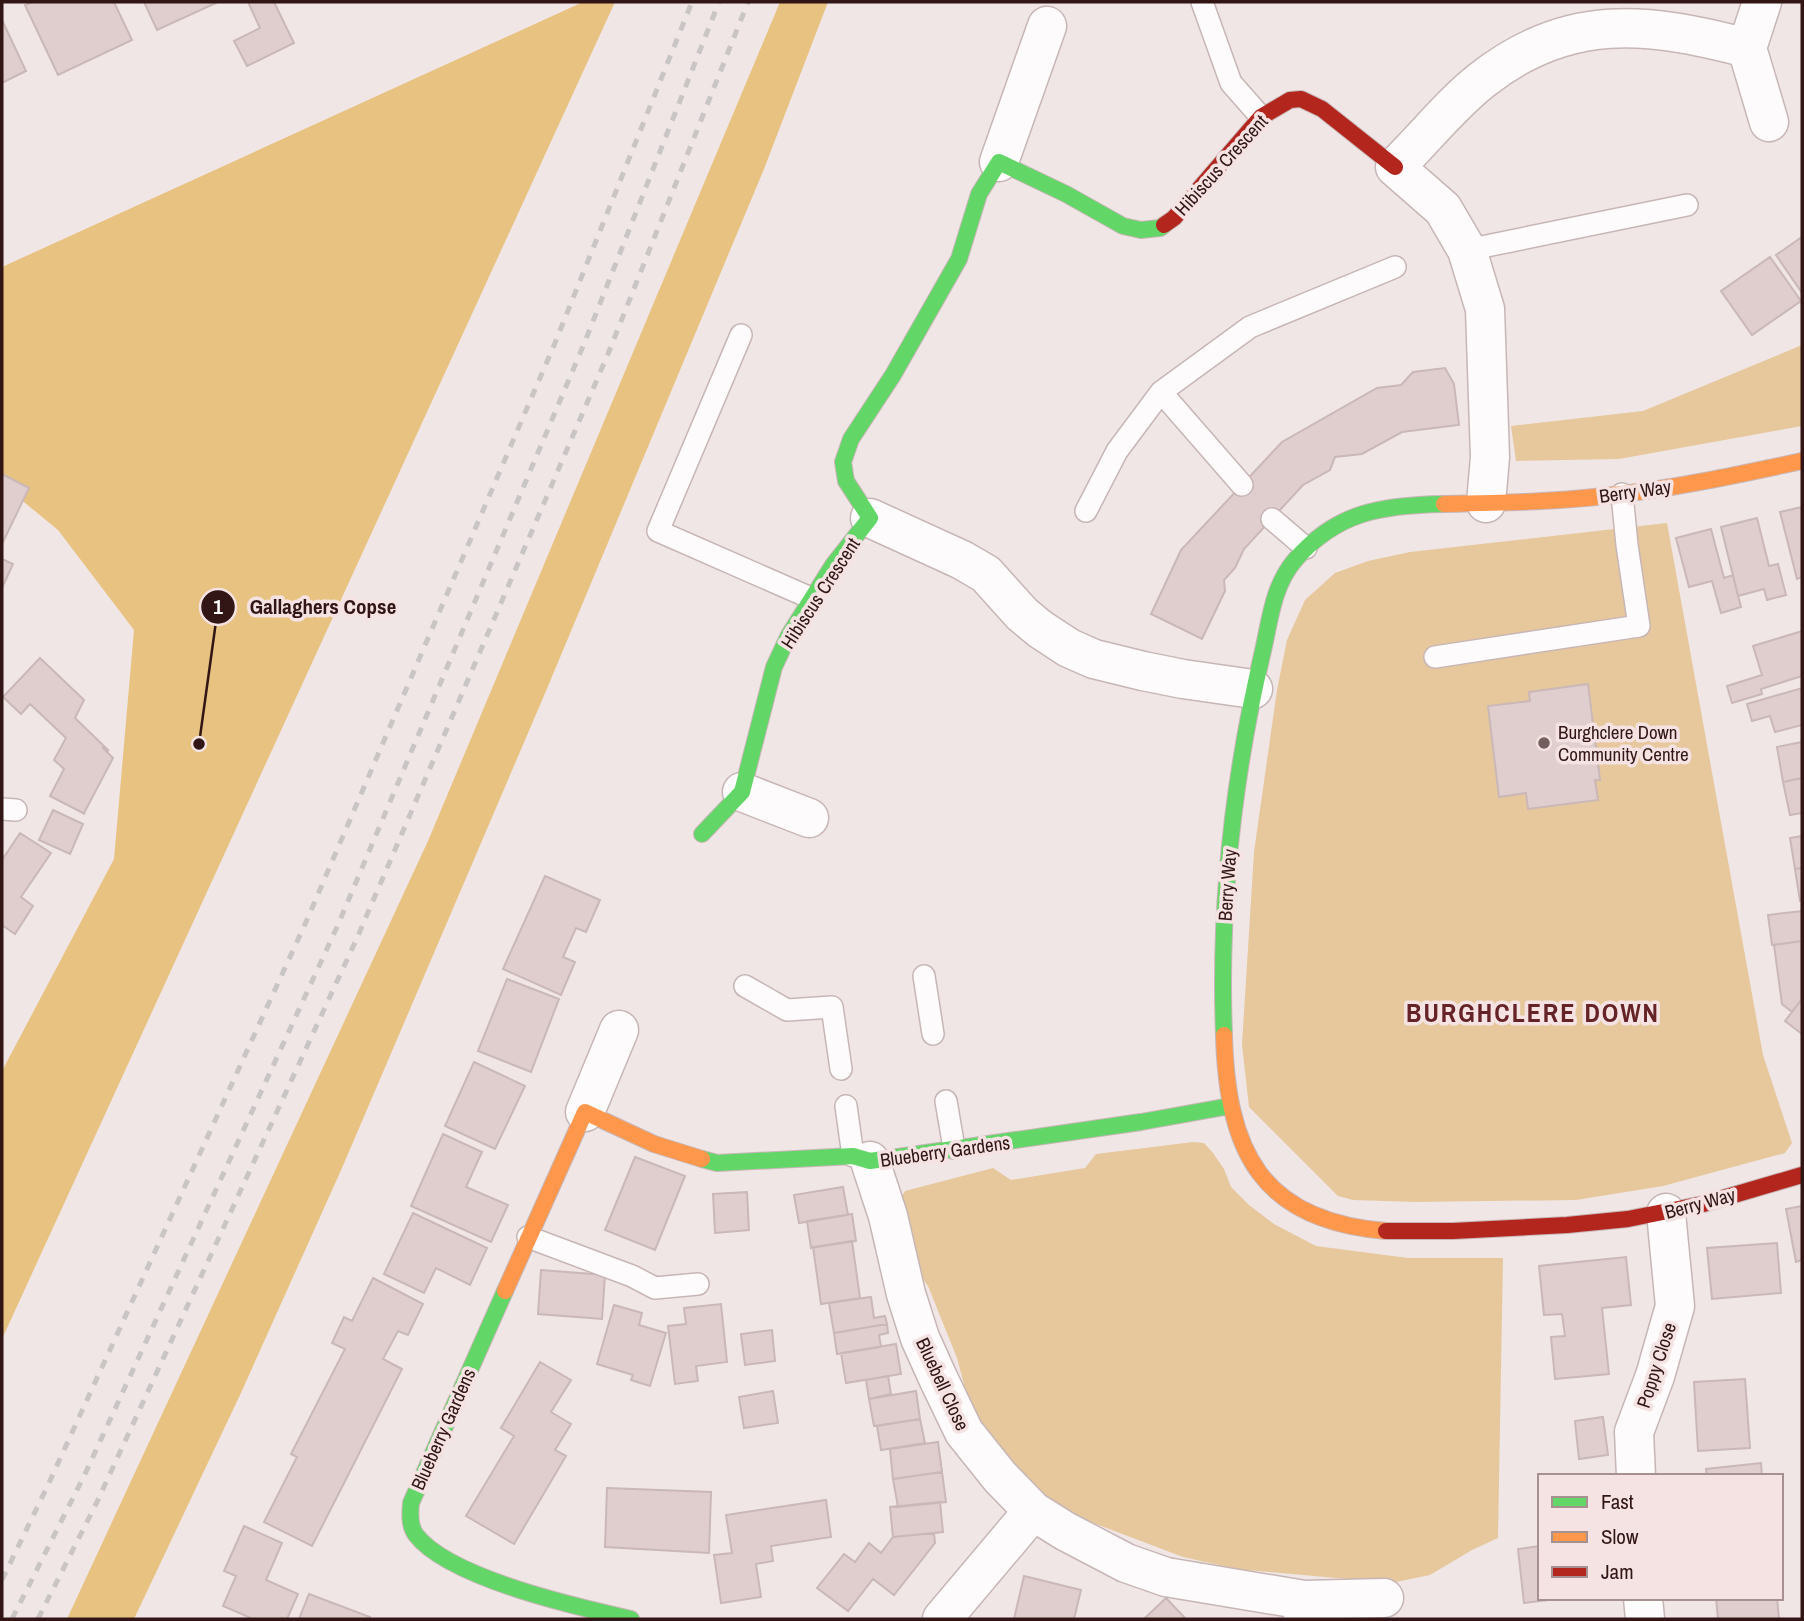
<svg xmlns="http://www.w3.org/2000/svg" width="1804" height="1621" viewBox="0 0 1804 1621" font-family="'Archivo Narrow',sans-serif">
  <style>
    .green { fill: #e6c89c }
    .forest { fill: #e8c280 }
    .building { fill: #e0cece; stroke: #cab7b7; stroke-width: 2 }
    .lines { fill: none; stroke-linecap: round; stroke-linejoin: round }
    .lane-casing { stroke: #c8b6b6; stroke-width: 24 }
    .street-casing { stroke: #c8b6b6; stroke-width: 41 }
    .fast-casing { stroke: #c8b6b6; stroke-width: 18 }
    .slow-casing { stroke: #c8b6b6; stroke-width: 18 }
    .jam-casing { stroke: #c8b6b6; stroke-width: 18 }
    .lane { stroke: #fdfbfb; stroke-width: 21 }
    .street { stroke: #fdfbfb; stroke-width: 38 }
    .fast { stroke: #63d668; stroke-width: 16 }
    .slow { stroke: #ff974d; stroke-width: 16 }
    .jam { stroke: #b3261e; stroke-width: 16 }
    .rail { stroke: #c9c5c5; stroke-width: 5; stroke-dasharray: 9 9; stroke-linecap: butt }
    .poi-dot { fill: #745e5e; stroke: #f4e3e2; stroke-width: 2.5 }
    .labels { text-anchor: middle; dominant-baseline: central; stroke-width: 7; stroke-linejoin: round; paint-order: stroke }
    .street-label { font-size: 19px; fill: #321515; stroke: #f4e3e2 }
    .poi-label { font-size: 19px; fill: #321515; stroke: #f4e3e2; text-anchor: start }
    .district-label { font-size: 26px; font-weight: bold; letter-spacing: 2px; fill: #662327; stroke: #f4e3e2 }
    .leader { fill: none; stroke: #321515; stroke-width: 2.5 }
    .callout-dot { fill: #321515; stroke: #f4e3e2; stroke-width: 2.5 }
    .mark-label { font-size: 21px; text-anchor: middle; font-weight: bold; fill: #fff }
    .callout-label { font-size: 21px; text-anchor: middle; font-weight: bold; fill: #321515; stroke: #f4e3e2; stroke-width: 7; stroke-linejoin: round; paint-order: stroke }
  </style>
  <rect width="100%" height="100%" fill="#f0e6e6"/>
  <path class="green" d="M1802,345V426L1619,459L1516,461L1511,426L1643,411Z
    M1667,523L1763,1055L1792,1143L1785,1153L1663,1186L1576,1200L1415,1202L1353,1200L1338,1196L1249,1107L1242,1045L1254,852L1277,690L1287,640L1305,600L1335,573L1368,561L1410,552Z
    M1193,1142L1204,1143L1213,1153L1224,1169L1231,1187L1249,1205L1274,1224L1316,1246L1408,1258H1503L1498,1538L1472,1550L1430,1575L1391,1583L1237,1569L1183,1557L1075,1516L1051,1501L1027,1480L971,1411L957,1358L928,1286L916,1270L898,1203L905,1191L993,1168L1011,1180L1085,1168L1096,1154Z"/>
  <path class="forest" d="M583,2H615L2,1339V1071L114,859L134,630L58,530L2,484V267Z
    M780,2H828L764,169L546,691L342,1168L240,1395L134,1619H67L428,841Z"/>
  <path class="building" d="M33,2H114L132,40L58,75L25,5Z
    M144,2H218L157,30Z
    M248,2H274L294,43L247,66L234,41L260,28Z
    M2,20L26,71L2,83Z
    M1802,237V293L1776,255Z
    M1770,257L1801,301L1752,335L1721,291Z
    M1445,368L1454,384L1459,425L1402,432L1362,454L1335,457L1330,470L1303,485L1244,549L1235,568L1224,580L1225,591L1202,639L1151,614L1181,550L1282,442L1377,388L1401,385L1413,372Z
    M2,474L29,488L2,544Z
    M1802,507V577L1797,579L1780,512Z
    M1757,518L1769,566L1778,564L1786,595L1767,600L1764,589L1738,596L1721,527Z
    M1711,529L1724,578L1733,575L1741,607L1721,613L1712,581L1689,587L1676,538Z
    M2,559L13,564L2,588Z
    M1802,631V676L1761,689L1762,694L1732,703L1727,686L1762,675L1753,646Z
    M40,658L84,700L75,718L109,751L102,747L113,758L84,813L85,814L50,796L64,769L54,760L66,738L30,704L21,714L3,697Z
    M1588,684L1600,780H1595L1598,800L1528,809L1526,793L1499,797L1488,706L1530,701L1529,692Z
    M1802,688V725L1775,732L1770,716L1752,721L1747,704Z
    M1802,742V778L1783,782L1777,747Z
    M1802,778V813L1790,815L1783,782Z
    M53,810L83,824L70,854L39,840Z
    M20,833L51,853L21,897L33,906L15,934L2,925V860Z
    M1802,836V868L1795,869L1790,838Z
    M1802,868V901H1800L1795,869Z
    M545,876L600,900L586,932L576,928L563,957L575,962L561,995L503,969Z
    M1802,911V941L1772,945L1768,915Z
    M1802,941V999L1792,1012L1782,1004L1774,945Z
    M507,979L559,999L531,1072L478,1051Z
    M1802,999V1034L1785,1021Z
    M474,1062L525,1086L495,1149L445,1126Z
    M443,1134L482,1152L466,1187L508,1205L491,1242L411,1206Z
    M635,1157L685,1176L655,1250L605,1230Z
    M843,1187L848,1215L799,1223L794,1195Z
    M747,1192L749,1230L715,1233L713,1194Z
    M1802,1206V1260L1796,1262L1786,1209Z
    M413,1213L487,1248L470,1285L436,1268L424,1293L384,1274Z
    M852,1214L856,1241L811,1248L807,1221Z
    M852,1241L860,1298L821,1304L813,1247Z
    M1777,1243L1781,1293L1712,1299L1707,1248Z
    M1626,1257L1631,1305L1602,1308L1609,1374L1555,1379L1551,1337L1565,1336L1562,1314L1544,1315L1539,1266Z
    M541,1270L605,1275L602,1319L538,1314Z
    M373,1278L423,1304L408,1335L398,1331L383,1359L402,1369L312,1546L264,1522L297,1457L291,1454L345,1349L332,1343L344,1317L352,1321Z
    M871,1297L874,1318L885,1316L887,1324L834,1333L829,1303Z
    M721,1304L727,1362L696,1366L698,1381L675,1384L668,1326L686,1324L684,1308Z
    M614,1305L642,1313L639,1325L666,1333L650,1386L631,1380L633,1375L597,1364Z
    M887,1324L888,1333L879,1335L881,1347L837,1354L834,1333Z
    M772,1330L775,1361L745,1365L741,1334Z
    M896,1344L901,1374L846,1383L841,1353Z
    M540,1362L571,1380L551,1412L571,1424L555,1450L566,1456L514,1544L466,1516L514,1436L501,1428Z
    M888,1376L891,1394L869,1399L866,1380Z
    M1745,1379L1750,1448L1698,1451L1694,1382Z
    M773,1391L778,1423L744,1428L739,1397Z
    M916,1391L920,1419L874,1426L869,1399Z
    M1603,1417L1608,1455L1579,1459L1575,1421Z
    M920,1419L925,1443L881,1450L877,1426Z
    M938,1442L942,1472L893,1479L890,1449Z
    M1761,1463L1762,1476H1707L1706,1469Z
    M942,1472L946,1502L898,1507L893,1479Z
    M607,1488L711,1492L709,1553L605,1547Z
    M826,1500L831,1537L771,1546L773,1561L756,1564L761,1597L721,1603L714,1555L732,1553L726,1515Z
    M940,1502L943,1532L893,1537L890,1507Z
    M244,1526L282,1543L266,1580L298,1594L287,1619H253L223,1606L236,1576L224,1571Z
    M934,1533L935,1543L894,1595L873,1579L848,1611L817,1588L844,1554L855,1562L869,1543L881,1553L893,1537Z
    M1540,1546V1598H1565L1524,1603L1518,1549Z
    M1024,1576L1081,1590L1074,1619H1014Z
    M309,1594L370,1617L369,1619H299Z
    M1166,1598L1186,1619H1144Z
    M1716,1598H1777L1779,1619H1718Z"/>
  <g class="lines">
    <g class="lane-casing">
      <path id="lane" d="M1202,2L1231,83L1261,117
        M1467,250L1687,205
        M741,335L658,531L813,599
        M1161,392L1250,327L1395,267
        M1086,511L1117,451L1161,392L1242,485
        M1272,519L1306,548
        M1435,657L1639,626L1627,545L1622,494
        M2,809L16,810
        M924,976L933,1034
        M745,986L787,1010L832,1007L841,1069
        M946,1101L954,1148
        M846,1106L853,1156
        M528,1237L632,1276L655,1288L698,1284"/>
    </g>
    <g class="street-casing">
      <path id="street" d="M1747,48L1769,122
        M999,162L1047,26
        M1486,503L1490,457L1485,309L1467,250L1443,209L1395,167C1424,139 1450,105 1482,80C1568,12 1648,22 1747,48L1762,2
        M870,518L962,560L986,574L1022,614L1040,629L1069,648L1094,659L1143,671L1183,679L1253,689
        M742,792L809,818
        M585,1112L619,1030
        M870,1161L888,1216L906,1294L920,1338L938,1378L964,1432L1000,1477L1033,1511L1065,1531L1126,1563L1166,1577L1304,1600L1303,1619
        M1636,1476L1634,1432L1655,1376L1675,1306L1666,1213
        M1643,1598L1645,1619
        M1304,1600L1384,1598
        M942,1619L1033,1511"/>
    </g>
    <g class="fast-casing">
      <path id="fast" d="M702,834L742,792L774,667L789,635L833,565L870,518L846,481L843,462L851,439L893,375L959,259L979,194L999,162L1066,194L1123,226L1141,230L1160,228L1164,225
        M1224,1035C1219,907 1233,779 1262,655C1270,622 1272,587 1295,560C1337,511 1384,505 1444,504
        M702,1159L717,1163L853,1156L870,1161L1141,1122L1230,1106
        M505,1291L411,1503C410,1513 409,1526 416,1535C449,1578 577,1607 631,1619"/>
    </g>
    <g class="slow-casing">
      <path id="slow" d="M1444,504C1498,503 1552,502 1605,496C1672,489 1737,475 1802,461
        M1224,1035C1227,1151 1261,1221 1386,1231
        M505,1291L585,1112L654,1144L702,1159"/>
    </g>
    <g class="jam-casing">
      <path id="jam" d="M1164,225L1174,218L1261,117L1290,100L1301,99L1322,109L1395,167
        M1386,1231H1453L1567,1225L1628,1219L1703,1204L1802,1175"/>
    </g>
    <use href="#lane" class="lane"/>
    <use href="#street" class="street"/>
    <use href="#fast" class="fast"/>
    <use href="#slow" class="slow"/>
    <use href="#jam" class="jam"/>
    <path class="rail" d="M2,1580L48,1485L306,922L555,343L692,2
      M12,1619L85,1474L337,927L584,344L719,2
      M38,1619L97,1502L357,938L608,354L748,2"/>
  </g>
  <circle class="poi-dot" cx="1544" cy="743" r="7"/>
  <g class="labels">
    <g class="street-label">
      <text transform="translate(1221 165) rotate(-48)">Hibiscus Crescent</text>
      <text transform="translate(1635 491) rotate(-8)">Berry Way</text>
      <text transform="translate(820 593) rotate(-57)">Hibiscus Crescent</text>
      <text transform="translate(1227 885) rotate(-86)">Berry Way</text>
      <text transform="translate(945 1151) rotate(-8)">Blueberry Gardens</text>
      <text transform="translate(1700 1203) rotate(-15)">Berry Way</text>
      <text transform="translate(1656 1365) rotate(-72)">Poppy Close</text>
      <text transform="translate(943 1384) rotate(65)">Bluebell Close</text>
      <text transform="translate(443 1429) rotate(-66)">Blueberry Gardens</text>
    </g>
    <g class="poi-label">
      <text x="1558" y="732">Burghclere Down<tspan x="1558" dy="22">Community Centre</tspan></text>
    </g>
    <g class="district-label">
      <text x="1533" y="1012">BURGHCLERE DOWN</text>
    </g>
  </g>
  <path class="leader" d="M199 744L218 607"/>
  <g class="callout-dot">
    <circle cx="199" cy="744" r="7"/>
    <circle cx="218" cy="607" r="18"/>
  </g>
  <g class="mark-label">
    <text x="218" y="614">1</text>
  </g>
  <g class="callout-label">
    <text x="323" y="614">Gallaghers Copse</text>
  </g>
  <rect width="1804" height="1621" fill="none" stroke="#321515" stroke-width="7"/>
  <rect x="1538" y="1474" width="245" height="126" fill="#f4e3e2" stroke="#a69190" stroke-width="2"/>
  <rect x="1552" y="1497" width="35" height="10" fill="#63d668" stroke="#a69190" stroke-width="2"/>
  <text x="1601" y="1509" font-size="21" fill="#321515">Fast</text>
  <rect x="1552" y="1532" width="35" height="10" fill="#ff974d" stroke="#a69190" stroke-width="2"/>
  <text x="1601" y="1544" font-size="21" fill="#321515">Slow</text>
  <rect x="1552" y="1567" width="35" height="10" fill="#b3261e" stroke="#a69190" stroke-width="2"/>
  <text x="1601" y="1579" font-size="21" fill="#321515">Jam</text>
</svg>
